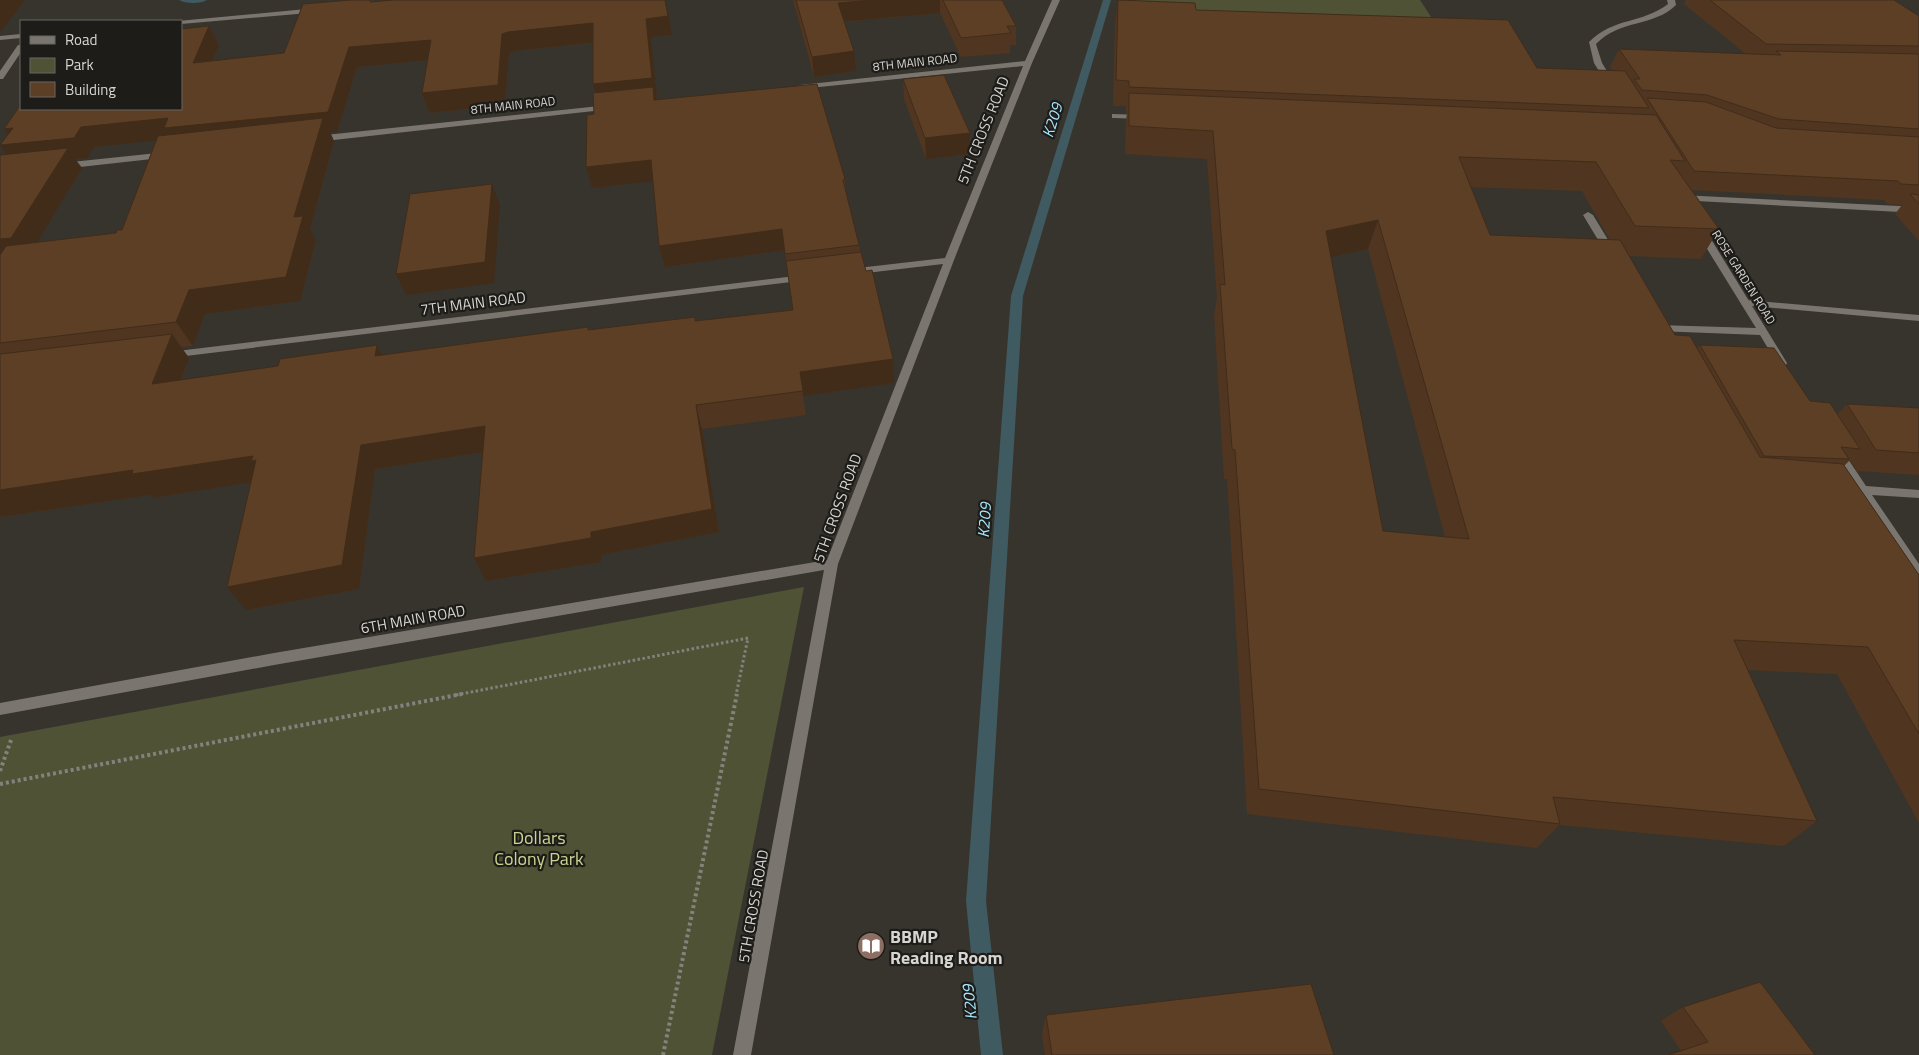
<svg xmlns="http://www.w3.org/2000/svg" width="1919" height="1055" viewBox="0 0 1919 1055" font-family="'Titillium Web',sans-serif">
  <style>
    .green { fill: #4f5235 }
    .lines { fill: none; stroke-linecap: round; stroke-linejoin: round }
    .stream { fill: #405a61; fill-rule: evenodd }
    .path-far1 { stroke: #85827d; stroke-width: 3; stroke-dasharray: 2.5 2.5; stroke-linecap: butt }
    .path { stroke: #85827d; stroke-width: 4; stroke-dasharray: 3 3; stroke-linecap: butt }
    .service { fill: #7a766f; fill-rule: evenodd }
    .minor { fill: #7a766f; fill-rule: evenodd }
    .wall { fill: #503620; fill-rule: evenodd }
    .shaded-wall { fill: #412c1a }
    .building { fill: #5d3f25; stroke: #412c1a; fill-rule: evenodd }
    .labels { text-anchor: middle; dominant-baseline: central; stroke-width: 4.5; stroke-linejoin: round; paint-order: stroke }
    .far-street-label { font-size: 12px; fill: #d7d5d1; stroke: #1d1c19 }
    .street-label { font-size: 15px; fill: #d7d5d1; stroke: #1d1c19 }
    .water-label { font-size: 16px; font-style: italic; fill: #a7e6fc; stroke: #1d1c19 }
    .near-park-label { font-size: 18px; fill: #cdd490; stroke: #1d1c19 }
    .near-poi-label { font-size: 18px; font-weight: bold; fill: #d7d5d1; stroke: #1d1c19; text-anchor: start }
  </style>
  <rect width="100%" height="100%" fill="#37342e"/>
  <path class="green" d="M1125,0H1420L1443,35L1122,17Z
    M804,587L712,1055H0V737Z"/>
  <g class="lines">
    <path class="stream" d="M179,0H207C201,4 185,4 179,0Z
      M1103,0H1111L1023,296L986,901L1003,1055H981L966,901L1011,296Z"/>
    <path class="path-far1" d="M456,695L748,638L736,695"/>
    <path class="path" d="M0,771L11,740
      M0,784L462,694
      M663,1055L737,694"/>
    <path class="service" d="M1681,195L1919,207V213L1678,200L1676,198Z
      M1746,300L1919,315V321L1742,305L1741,303Z"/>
    <path class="minor" d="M1052,0H1060L1032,63L954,260L838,564L751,1055H733L824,570L274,665L0,715V703L274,653L827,560L943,264L849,275L844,272L849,269L945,258L1023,66L800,89L796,87L800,85L1025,61Z
      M1667,0H1675L1676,5C1654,27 1620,19 1596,44L1602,63L1615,84L1608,86L1594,63L1589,42C1614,17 1642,24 1668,4Z
      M317,8L321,10L320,12L181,24V21H178Z
      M21,34V38L0,40V36Z
      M18,45H21V52L3,79H0V71Z
      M609,105H612V109L316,142L312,139L316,136Z
      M1112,114L1143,115L1147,117L1143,119L1115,118H1112Z
      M167,152L170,153V157L62,169L58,166L62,163Z
      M1588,212L1593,215L1616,253L1614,255H1608L1606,253L1583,215Z
      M1701,228L1706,231L1787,363L1786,365H1778L1760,335L1657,331L1652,328L1657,325L1756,328L1696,231Z
      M804,275L809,278L808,280L169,358L164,355L169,352Z
      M1836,446L1840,447L1866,486L1919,490V498L1872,495L1919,564V579L1914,578L1859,494L1850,492L1848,489L1853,485L1830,450Z"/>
  </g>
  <path class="wall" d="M351,0H372V2L665,0L672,35L651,37L657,98H656V100L845,179L846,192L859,245L860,252L894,383L803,396L806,415L702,429L719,532L601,555V562L486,581L483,452L375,469L359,589L246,610L251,482L152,498L150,495L0,517V155L6,154L181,109L209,26L219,45L212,61L284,53ZM593,43L596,93L594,114L586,167L592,188L653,181L659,246L665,267L785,250L793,310L696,321L695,317L589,330L588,327L382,355L377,345L278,366L181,380L189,358L181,347L193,346L205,314L300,301L316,240L310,229L334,141L330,132H337L357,67L428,60L422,93L429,113L505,105L509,53L514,51ZM156,140L122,230L116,233L37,242L82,168L75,159L88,158L94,147Z
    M793,0H1002L1016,26V45H1010V53L961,57L940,13L844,22L856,71L814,77Z
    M1118,0L1196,10L1537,68L1613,71L1610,67L1619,49L1746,54L1684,4L1686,0H1894L1919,16V241L1895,214L1902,205L1887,204L1884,200L1692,190L1719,229L1701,259L1629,256L1675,335L1697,349L1700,345L1810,401L1838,414L1847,404L1919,408V475L1857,471L1850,460L1844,466L1919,575V823L1837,674L1747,670L1817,821L1784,846L1559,825L1537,848L1247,814L1227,479H1224L1214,314L1217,298L1207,159L1125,154L1126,120L1127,113H1126V106H1113L1115,24ZM1471,187L1582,191L1610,240L1490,235ZM1368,249L1445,537L1383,531L1331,257Z
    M903,79L970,133V154L926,159L904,99Z
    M1683,1007L1815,1055L1681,1051L1661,1021Z
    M1046,1015L1334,1055H1045L1042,1034Z"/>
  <path class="shaded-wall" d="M0,0H25L0,32Z
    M665,0L672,35L651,37L657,98H656L658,107L599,104L593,84L646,19Z
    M873,0H940V13L839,22L838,3Z
    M593,23L598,42L514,51L509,53L505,105L429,113L422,93L502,34L508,32Z
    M209,26L219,45L203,82L193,63Z
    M431,40L439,59L357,67L337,132H330L334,141L310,229L316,240L300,301L205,314L193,346L176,322L170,139L94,147L88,158L75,159L82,168L27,259L0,262V239L15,166L0,145L15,144L4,129L13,128L81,127L349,47Z
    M854,51L856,71L814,77L812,57Z
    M970,133V154L926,159L925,138Z
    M651,160L656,181L592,188L586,167Z
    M492,184L500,205L494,283L406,295L396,274Z
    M1378,220L1368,249L1318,260L1326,231Z
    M782,229L785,250L665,267L659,246Z
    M172,334L189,358L170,408L152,384Z
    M377,345L389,369L375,356Z
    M893,359L894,383L803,396L800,372Z
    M696,405L702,429L719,532L601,555V562L486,581L474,558L591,532Z
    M485,426L496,450L375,469L359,589L246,610L227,587L361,445Z
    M253,456L256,460L265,480L152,498L150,495L0,517V490L133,470Z"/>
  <path class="building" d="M351,0H370V2L394,0H665L668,16L646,19L652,78L593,84V23L508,32L502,34L498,85L422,93L431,40L349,47L328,112L164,128L168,118L81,127L74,138L0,145L13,128L4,129L21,104V109H181V29L209,26L193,63L284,53L303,4Z
    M796,0H873L838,3L854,51L812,57Z
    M943,0H1002L1016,26H1007L1011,33L961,38Z
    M1118,0L1195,3L1196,10L1508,20L1537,68L1625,71L1649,108L1129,87V81L1116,80Z
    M1710,0H1894L1919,16V46L1766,44Z
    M1619,49L1781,55L1776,51L1919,54V129L1779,119L1707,95L1642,90L1634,79H1640Z
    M944,75L970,133L925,138L903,79Z
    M817,84L845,179L843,180L859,245L785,254L782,229L659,246L651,160L586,167L587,115L594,114L593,93L653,87L654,100Z
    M1129,93L1656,115L1685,161L1670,160L1719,229L1635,226L1596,162L1459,157L1490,235L1620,240L1675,335L1690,336L1760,457L1843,464L1919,575V734L1868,647L1734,640L1817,821L1553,797L1560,824L1259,789L1235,450L1232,449L1220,284L1225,285L1213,131L1129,126ZM1378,220L1469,539L1383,531L1326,231Z
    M1647,98L1706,102L1776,128L1919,137V185L1901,184L1898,181L1694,171Z
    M323,118L294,217L303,216L286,277L189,290L176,322L0,343V255L6,246L116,233L117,230H122L158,136Z
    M68,148L11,238L0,239V155Z
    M492,184L485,262L396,274L410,194Z
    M1910,194L1919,195V204Z
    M861,252L866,271L872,270L893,359L800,372L803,391L696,405L712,509L591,532V538L474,558L485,426L361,445L342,565L227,587L256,460L251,461L253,456L132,474L133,470L0,490V354L172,334L152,384L278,366L280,359L377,345L375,356L588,327V330L695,317V321L793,310L786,261Z
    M1700,345L1774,348L1810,401L1830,403L1860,449L1841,447L1849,459L1764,456Z
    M1847,404L1919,408V453L1876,450Z
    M1760,982L1815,1055H1668L1708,1042L1683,1007Z
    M1311,984L1334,1055H1052L1046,1015Z"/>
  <defs>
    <g id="library-disc" transform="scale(1.4375)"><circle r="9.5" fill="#8d6e63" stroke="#1d1c19"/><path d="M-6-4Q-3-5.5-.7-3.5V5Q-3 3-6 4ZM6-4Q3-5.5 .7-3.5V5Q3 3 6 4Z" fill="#fff"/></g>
  </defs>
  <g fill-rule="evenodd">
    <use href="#library-disc" x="871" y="946"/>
  </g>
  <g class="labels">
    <g class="far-street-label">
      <text transform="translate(915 62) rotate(-6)">8TH MAIN ROAD</text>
      <text transform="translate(513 105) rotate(-6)">8TH MAIN ROAD</text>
      <text transform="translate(1744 277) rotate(58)">ROSE GARDEN ROAD</text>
    </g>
    <g class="street-label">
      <text transform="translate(983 130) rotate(-68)">5TH CROSS ROAD</text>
      <text transform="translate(473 303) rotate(-7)">7TH MAIN ROAD</text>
      <text transform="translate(837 508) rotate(-70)">5TH CROSS ROAD</text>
      <text transform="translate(413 619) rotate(-10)">6TH MAIN ROAD</text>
      <text transform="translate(753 906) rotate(-80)">5TH CROSS ROAD</text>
    </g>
    <g class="water-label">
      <text transform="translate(1052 120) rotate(-73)">K209</text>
      <text transform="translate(984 520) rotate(-86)">K209</text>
      <text transform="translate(969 1002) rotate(-96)">K209</text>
    </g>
    <g class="near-park-label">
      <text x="539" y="837">Dollars<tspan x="539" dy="21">Colony Park</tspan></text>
    </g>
    <g class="near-poi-label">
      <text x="890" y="936">BBMP<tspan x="890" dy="21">Reading Room</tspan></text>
    </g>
  </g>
  <rect x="20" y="20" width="162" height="90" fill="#1d1c19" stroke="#676663"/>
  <rect x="30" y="36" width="25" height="8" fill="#7a766f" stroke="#676663"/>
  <text x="65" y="45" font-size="15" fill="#d7d5d1">Road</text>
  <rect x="30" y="58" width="25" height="15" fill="#4f5235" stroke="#676663"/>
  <text x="65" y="70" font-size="15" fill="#d7d5d1">Park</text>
  <rect x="30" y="82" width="25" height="15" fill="#5d3f25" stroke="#676663"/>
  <text x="65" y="95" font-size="15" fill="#d7d5d1">Building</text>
</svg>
